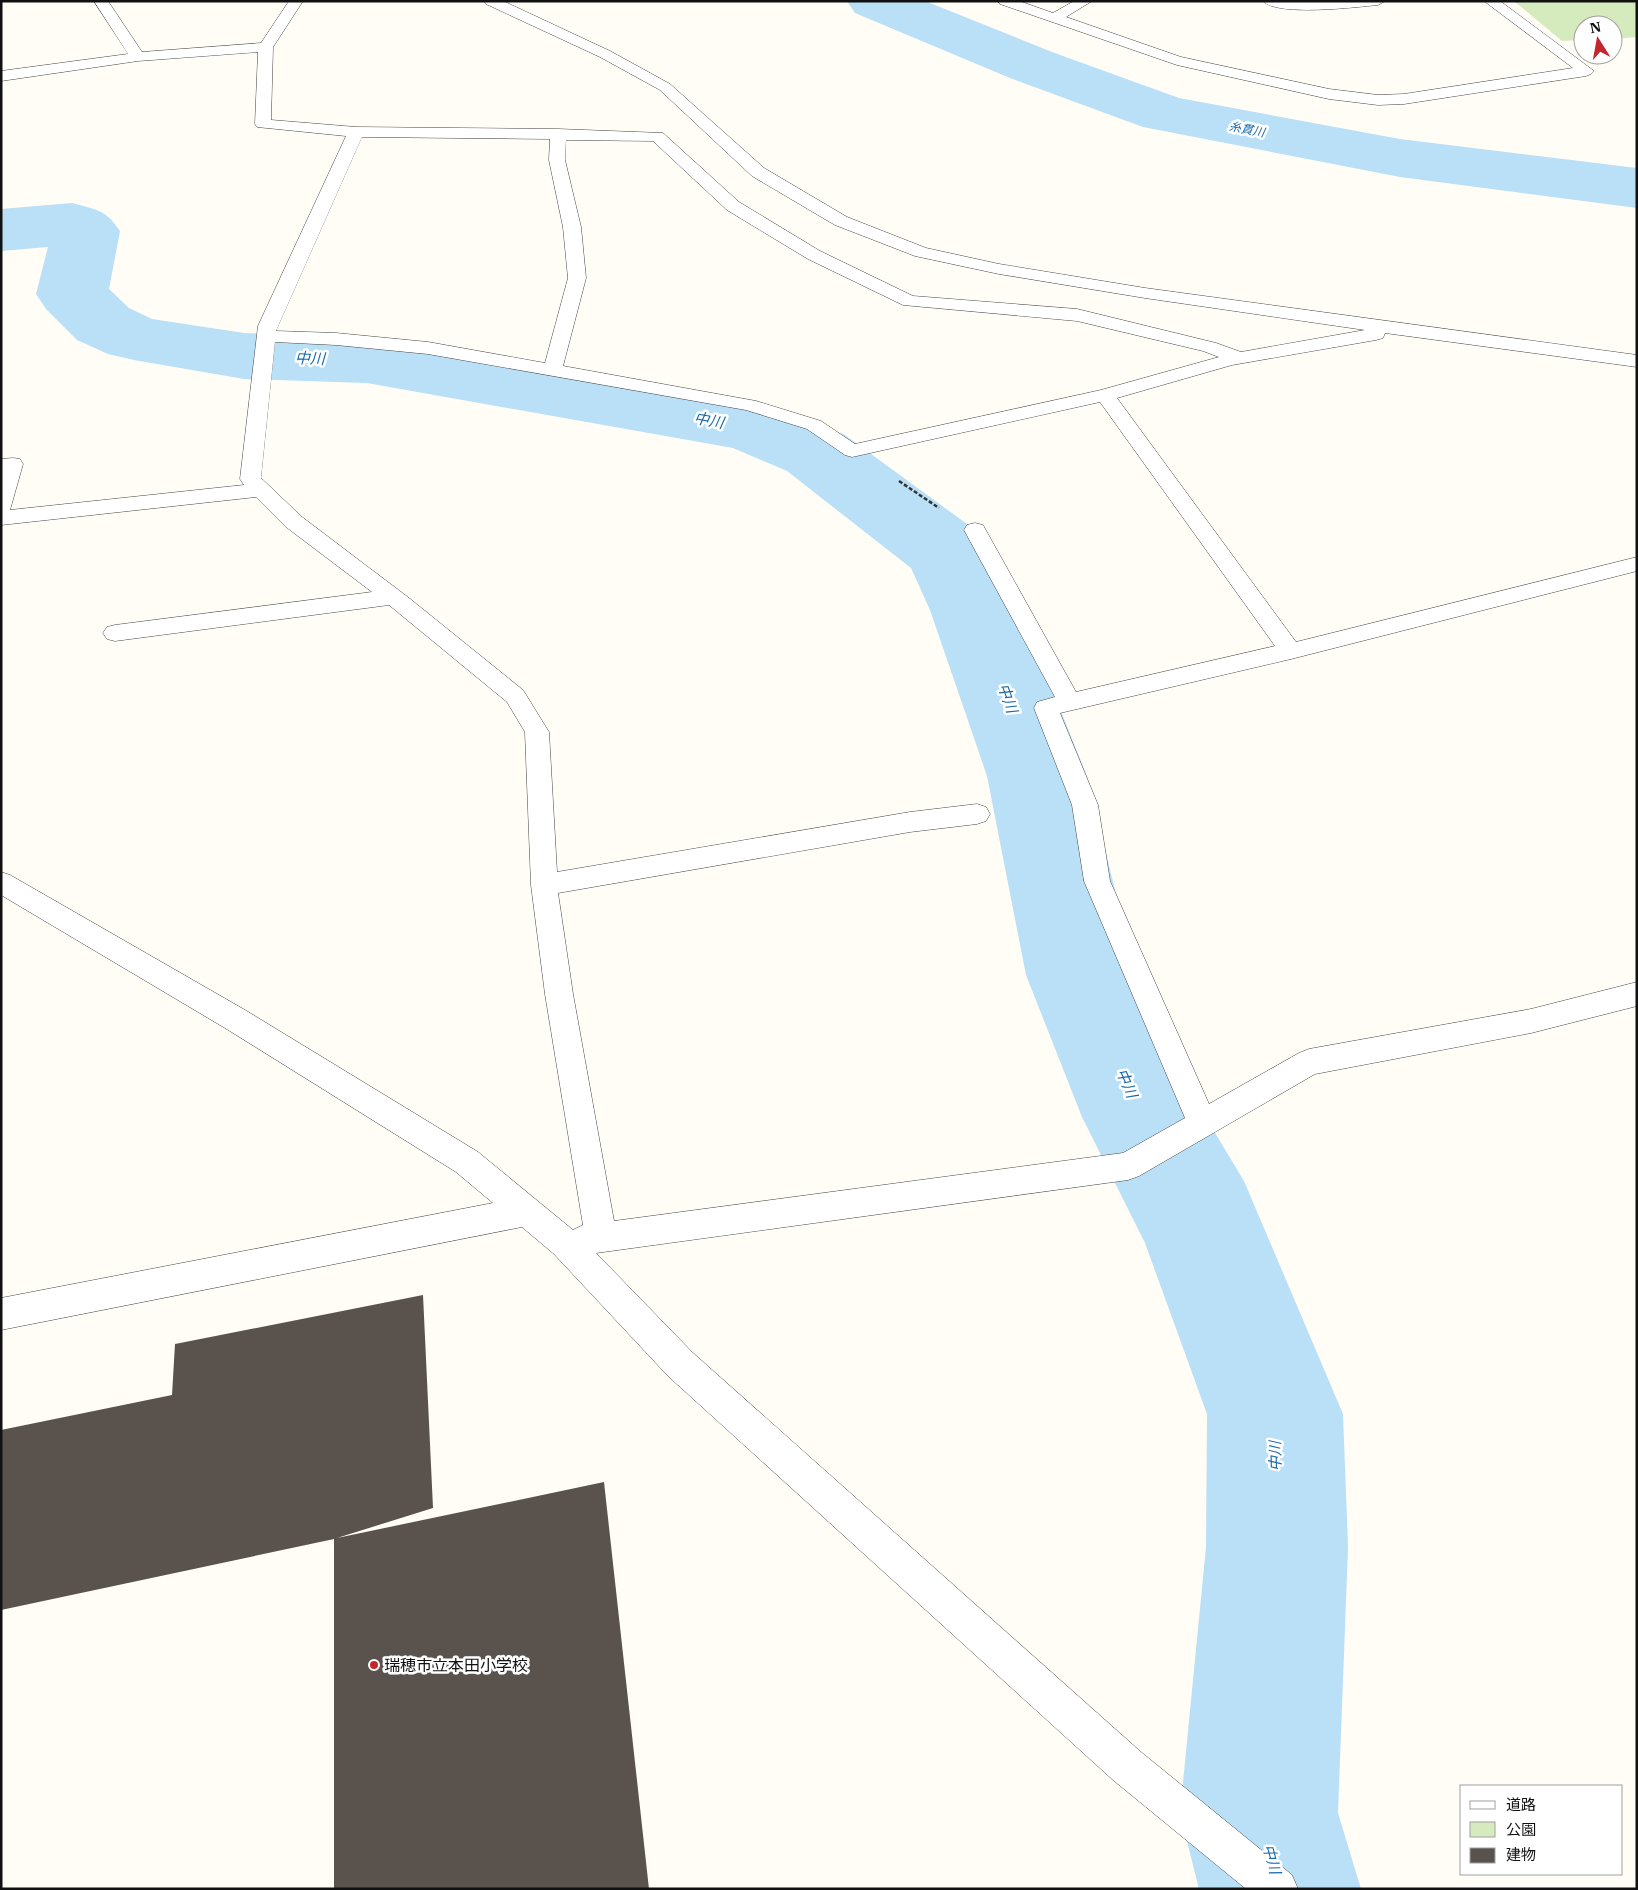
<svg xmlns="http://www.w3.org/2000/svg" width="1638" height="1890" viewBox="0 0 1638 1890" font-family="'IBM Plex Serif','Noto Sans JP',serif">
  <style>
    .green { fill: #d5ebbd }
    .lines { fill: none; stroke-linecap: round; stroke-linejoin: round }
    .river { fill: #b9e0f7; fill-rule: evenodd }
    .building { fill: #5a524d }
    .street-casing { stroke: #444; stroke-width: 1 }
    .path { stroke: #333; stroke-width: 2.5; stroke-dasharray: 4 2; stroke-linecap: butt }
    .street { fill: #fff; fill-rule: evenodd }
    .poi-dot { fill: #c4262e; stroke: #fff; stroke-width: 2 }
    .labels { text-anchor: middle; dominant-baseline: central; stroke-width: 5; stroke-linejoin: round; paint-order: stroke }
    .far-water-label { font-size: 12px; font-style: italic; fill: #1768a6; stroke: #fff }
    .water-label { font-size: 15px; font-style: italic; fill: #1768a6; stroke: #fff }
    .near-poi-label { font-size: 16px; fill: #111; stroke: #fff; text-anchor: start }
  </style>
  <rect width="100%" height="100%" fill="#fffdf5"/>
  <path class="green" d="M1514,1H1637V37L1613,39V25H1583V40L1562,41Z"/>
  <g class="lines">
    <path class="river" d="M847,1H925L1052,52L1179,98L1400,139L1637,168V208L1400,177L1143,127L1010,78L855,13Z
      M72,203C97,210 105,209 120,231L109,289L129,308L152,319L244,333L367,337L753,404L781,411L845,435L978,532L990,552L1020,610L1087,776L1136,975L1185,1083L1244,1181L1343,1414L1348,1547L1338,1813L1361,1889H1199L1180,1813L1206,1547L1207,1414L1145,1243L1082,1117L1026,975L987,776L930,610L911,568L787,471L733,448L367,383L244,379L134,360L108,354L77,340L46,309L36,294L48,247L1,251V209Z"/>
  </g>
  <path class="building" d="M423,1295L433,1508L337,1538L604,1482L649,1889H334V1539L1,1610V1430L172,1395L175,1344Z"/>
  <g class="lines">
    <g class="street-casing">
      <path id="street" d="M94,1H108L142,52L261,43L289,1H303L273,47L271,120L356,127L558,129L663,133L739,202L820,251L913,296L1077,309L1216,343L1241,352L1365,330L1145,298L999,274L915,256L835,225L752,176L660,90L600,57L486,4L484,1H503L610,51L670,84L764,168L847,217L926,248L999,264L1145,288L1637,355V367L1385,333L1383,338L1376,340L1232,365L1117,398L1296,642L1637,557V571L1291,659L1060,713L1098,805L1110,881L1209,1104L1299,1053L1309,1049L1531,1009L1637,982V1006L1531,1033L1315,1074L1139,1176L1128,1180L596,1253L692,1352L1141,1752L1292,1875L1298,1889H1246L1113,1780L668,1376L554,1254L522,1227L1,1330V1298L493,1203L456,1172L225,1028L1,895V872L10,875L245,1010L478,1152L573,1230L583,1225L545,994L531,885L525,732L507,702L389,605L115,641L107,639L103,633L107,627L115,625L372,592L286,527L256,497L1,525V459L13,458L20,459L23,464L10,510L244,485L240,479L258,326L346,136L257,127L255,124L258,52L138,61L1,81V71L128,54ZM362,137L550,139L549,160L563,227L568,278L545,363L428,342L336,333L276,331ZM566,140L653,141L727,210L808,259L903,305L1077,321L1203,351L1219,357L1101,390L855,444L821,421L756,401L563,366L586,278L581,227L565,160ZM275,342L336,345L428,354L746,410L807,429L845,455L852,457L1100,402L1275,646L1076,692L983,525L975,523L967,525L964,530L1055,697L1037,702L1034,708L1072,805L1084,881L1185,1118L1123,1153L614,1221L573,994L558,893L910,832L977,824L986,821L990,814L986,807L977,804L910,812L557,872L549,732L523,690L409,598L302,517L261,478Z
        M998,1H1019L1053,13L1074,1H1092L1066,17L1181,57L1329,89L1378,95L1404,94L1573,68L1484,1H1500L1594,71L1591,74L1586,76L1404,104L1378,105L1329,99L1177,65L1000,4Z
        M1263,1H1385L1378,5C1357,7 1276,17 1263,1Z"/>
    </g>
    <path class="path" d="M899,481L939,508"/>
    <use href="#street" class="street"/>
  </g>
  <circle class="poi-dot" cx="374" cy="1665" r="5"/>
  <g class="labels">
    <g class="far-water-label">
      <text transform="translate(1247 129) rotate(11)">糸貫川</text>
    </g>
    <g class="water-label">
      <text transform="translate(310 358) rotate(2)">中川</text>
      <text transform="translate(709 420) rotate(10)">中川</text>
      <text transform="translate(1008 698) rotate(70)">中川</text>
      <text transform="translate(1127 1083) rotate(67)">中川</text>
      <text transform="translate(1275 1456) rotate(-91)">中川</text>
      <text transform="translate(1272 1859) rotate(75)">中川</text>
    </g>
    <g class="near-poi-label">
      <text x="384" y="1665">瑞穂市立本田小学校</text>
    </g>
  </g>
  <rect width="1638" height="1890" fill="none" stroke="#111111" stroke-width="5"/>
  <rect x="1460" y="1785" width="162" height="90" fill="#ffffff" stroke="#a0a0a0"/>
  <rect x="1470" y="1801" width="25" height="8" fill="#ffffff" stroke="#a0a0a0"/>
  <text x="1506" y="1810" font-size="15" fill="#111111">道路</text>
  <rect x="1470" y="1822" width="25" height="15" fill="#d5ebbd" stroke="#a0a0a0"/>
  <text x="1506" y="1835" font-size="15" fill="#111111">公園</text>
  <rect x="1470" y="1848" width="25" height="15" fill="#5a524d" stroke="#a0a0a0"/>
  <text x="1506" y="1860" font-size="15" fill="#111111">建物</text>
  <g transform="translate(1598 40) rotate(349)"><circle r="24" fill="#ffffff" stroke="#a0a0a0"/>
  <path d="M0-4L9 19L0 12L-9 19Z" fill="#c4262e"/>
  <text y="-8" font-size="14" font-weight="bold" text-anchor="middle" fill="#111111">N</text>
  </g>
</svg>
